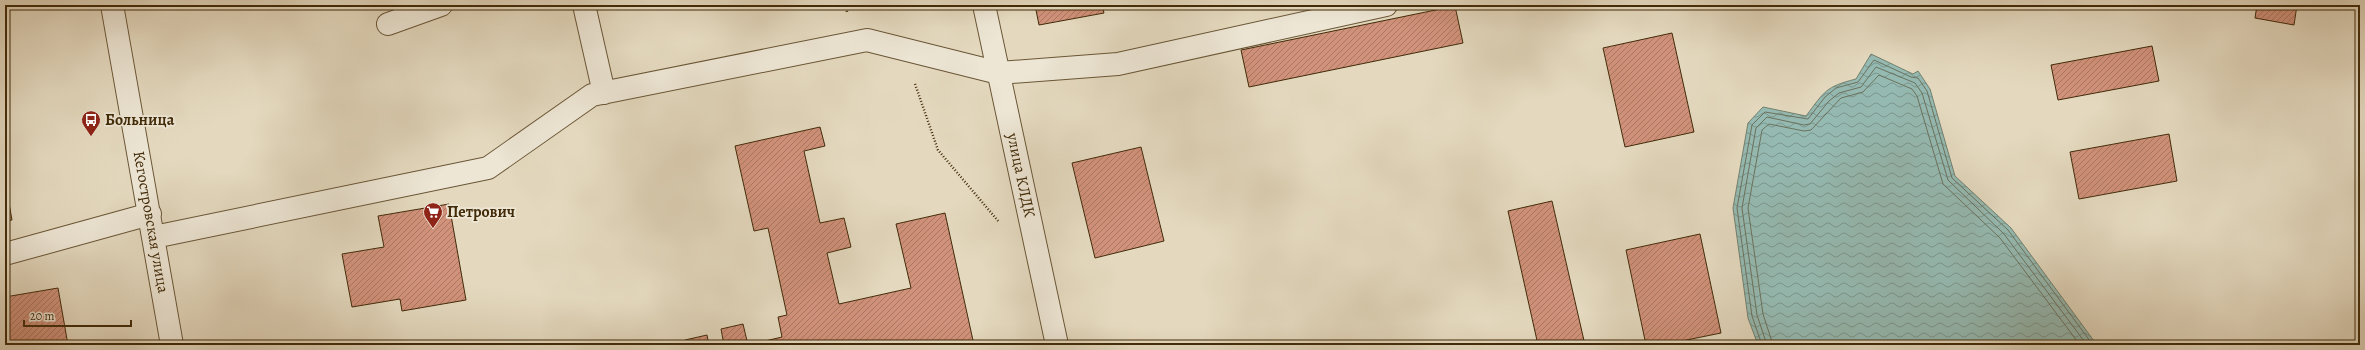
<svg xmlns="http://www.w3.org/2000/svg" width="2365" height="350" viewBox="0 0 2365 350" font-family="Alegreya,serif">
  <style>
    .water { fill: url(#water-waves); stroke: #73816e }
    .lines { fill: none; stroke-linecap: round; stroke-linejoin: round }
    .shore { stroke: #6b725e; stroke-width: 1 }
    .building { fill: url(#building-hatch); stroke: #412b09 }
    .minor-casing { stroke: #6a5636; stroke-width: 24 }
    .path { stroke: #412b09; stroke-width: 2.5; stroke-dasharray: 1 2; stroke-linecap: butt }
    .minor { stroke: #ede6d5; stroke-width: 22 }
    .labels { text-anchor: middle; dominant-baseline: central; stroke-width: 3.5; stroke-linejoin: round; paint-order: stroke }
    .poi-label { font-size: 16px; font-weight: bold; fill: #412b09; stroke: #ede6d5; text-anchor: start }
    .street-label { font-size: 16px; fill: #412b09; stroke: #ede6d5 }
  </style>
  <defs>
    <pattern id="water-waves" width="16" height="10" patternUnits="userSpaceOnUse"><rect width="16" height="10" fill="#95bab2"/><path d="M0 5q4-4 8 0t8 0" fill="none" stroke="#7b978f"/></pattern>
    <pattern id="building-hatch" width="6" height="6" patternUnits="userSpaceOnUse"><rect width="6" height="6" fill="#d1927b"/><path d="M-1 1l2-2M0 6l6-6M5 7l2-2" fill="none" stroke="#ab7763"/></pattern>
  </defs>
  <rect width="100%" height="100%" fill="#e4d9bf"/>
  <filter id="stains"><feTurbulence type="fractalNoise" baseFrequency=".005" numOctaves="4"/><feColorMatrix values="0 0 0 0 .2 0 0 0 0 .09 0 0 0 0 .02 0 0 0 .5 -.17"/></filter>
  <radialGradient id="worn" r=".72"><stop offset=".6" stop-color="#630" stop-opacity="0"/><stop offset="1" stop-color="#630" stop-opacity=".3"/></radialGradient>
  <path class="water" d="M1871,54L1913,74L1918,71L1930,89L1955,176L2011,228L2097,345H1758L1748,318L1733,208L1748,123L1763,107L1806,116C1825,91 1825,87 1856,79Z"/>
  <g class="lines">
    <path class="shore" d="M1762,345L1752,316L1737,208L1752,125L1765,112L1808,119L1825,97L1836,88L1858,82L1874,60L1911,77L1918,78L1927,91L1952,178L2008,230L2093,345
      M1767,345L1757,315L1742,208L1756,128L1767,117L1804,125L1810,124L1829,101L1839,93L1861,87L1876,67L1915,83L1922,93L1948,180L2004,234L2087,345
      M1773,345L1763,314L1748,208L1762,130L1769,124L1804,131L1811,130L1841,98L1863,92L1879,75L1912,89L1917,96L1943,184L2000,238L2080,345"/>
  </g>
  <path class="building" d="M1035,5H1102L1104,13L1039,25Z
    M2257,5H2297L2294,25L2255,18Z
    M1455,6L1463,43L1249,87L1241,50Z
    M1672,33L1694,132L1625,147L1603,48Z
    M2152,46L2159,81L2058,100L2051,65Z
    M820,127L825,146L804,151L820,223L844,218L851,247L827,253L839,304L911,288L896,224L945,213L974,345H724L721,329L743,324L748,345L782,337L778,317L787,315L768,228L754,231L735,146Z
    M2169,134L2177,181L2079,199L2070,152Z
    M1141,147L1164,241L1095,258L1072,163Z
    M5,181L12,220L5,221Z
    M1552,201L1585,345H1538L1508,211Z
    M449,204L466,300L402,311L400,299L352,307L342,254L384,247L378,216Z
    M1700,234L1721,333L1662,345H1646L1626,250Z
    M58,288L68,345H9L5,320V297Z
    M707,335L709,345H687L685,340Z"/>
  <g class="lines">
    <g class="minor-casing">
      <path id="minor" d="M112,5L172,345
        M584,5L604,93
        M984,5L1057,345
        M388,24L441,5
        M154,237L488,168L592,95L867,40L999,73L1118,64L1386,5
        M5,254L150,214"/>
    </g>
    <path class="path" d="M846,5L847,12
      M915,84L938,150L999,222"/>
    <use href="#minor" class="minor"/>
  </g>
  <defs>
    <g id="bus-pin" transform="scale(1)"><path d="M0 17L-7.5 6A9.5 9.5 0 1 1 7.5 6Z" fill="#8f2418" stroke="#ede6d5"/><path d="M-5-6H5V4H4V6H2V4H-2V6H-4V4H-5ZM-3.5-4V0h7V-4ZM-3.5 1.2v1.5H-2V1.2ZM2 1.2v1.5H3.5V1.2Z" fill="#fff"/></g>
    <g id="supermarket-pin" transform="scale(1)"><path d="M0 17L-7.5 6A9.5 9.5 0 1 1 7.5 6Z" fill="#8f2418" stroke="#ede6d5"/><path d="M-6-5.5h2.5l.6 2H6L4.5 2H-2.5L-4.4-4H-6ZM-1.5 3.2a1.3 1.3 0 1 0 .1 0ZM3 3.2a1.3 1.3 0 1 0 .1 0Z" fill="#fff"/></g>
  </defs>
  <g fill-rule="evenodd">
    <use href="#bus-pin" x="91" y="120"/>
    <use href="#supermarket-pin" x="433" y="212"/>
  </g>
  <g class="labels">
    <g class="poi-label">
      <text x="105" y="120">Больница</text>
      <text x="447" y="212">Петрович</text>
    </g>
    <g class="street-label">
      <text transform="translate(1021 175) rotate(78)">улица КЛДК</text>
      <text transform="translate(151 222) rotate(80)">Кегостровская улица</text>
    </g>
  </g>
  <rect width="2365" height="350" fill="none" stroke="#e4d9bf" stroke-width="20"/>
  <rect x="6" y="6" width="2353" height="338" fill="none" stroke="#412b09" stroke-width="2"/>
  <rect x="10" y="10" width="2345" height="330" fill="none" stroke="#412b09"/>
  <path d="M24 320v6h107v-6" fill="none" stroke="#412b09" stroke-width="2"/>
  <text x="30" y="320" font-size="12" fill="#412b09" stroke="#ede6d5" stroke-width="3" paint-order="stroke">20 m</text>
  <rect width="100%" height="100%" filter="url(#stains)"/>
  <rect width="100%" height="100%" fill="url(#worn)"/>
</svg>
